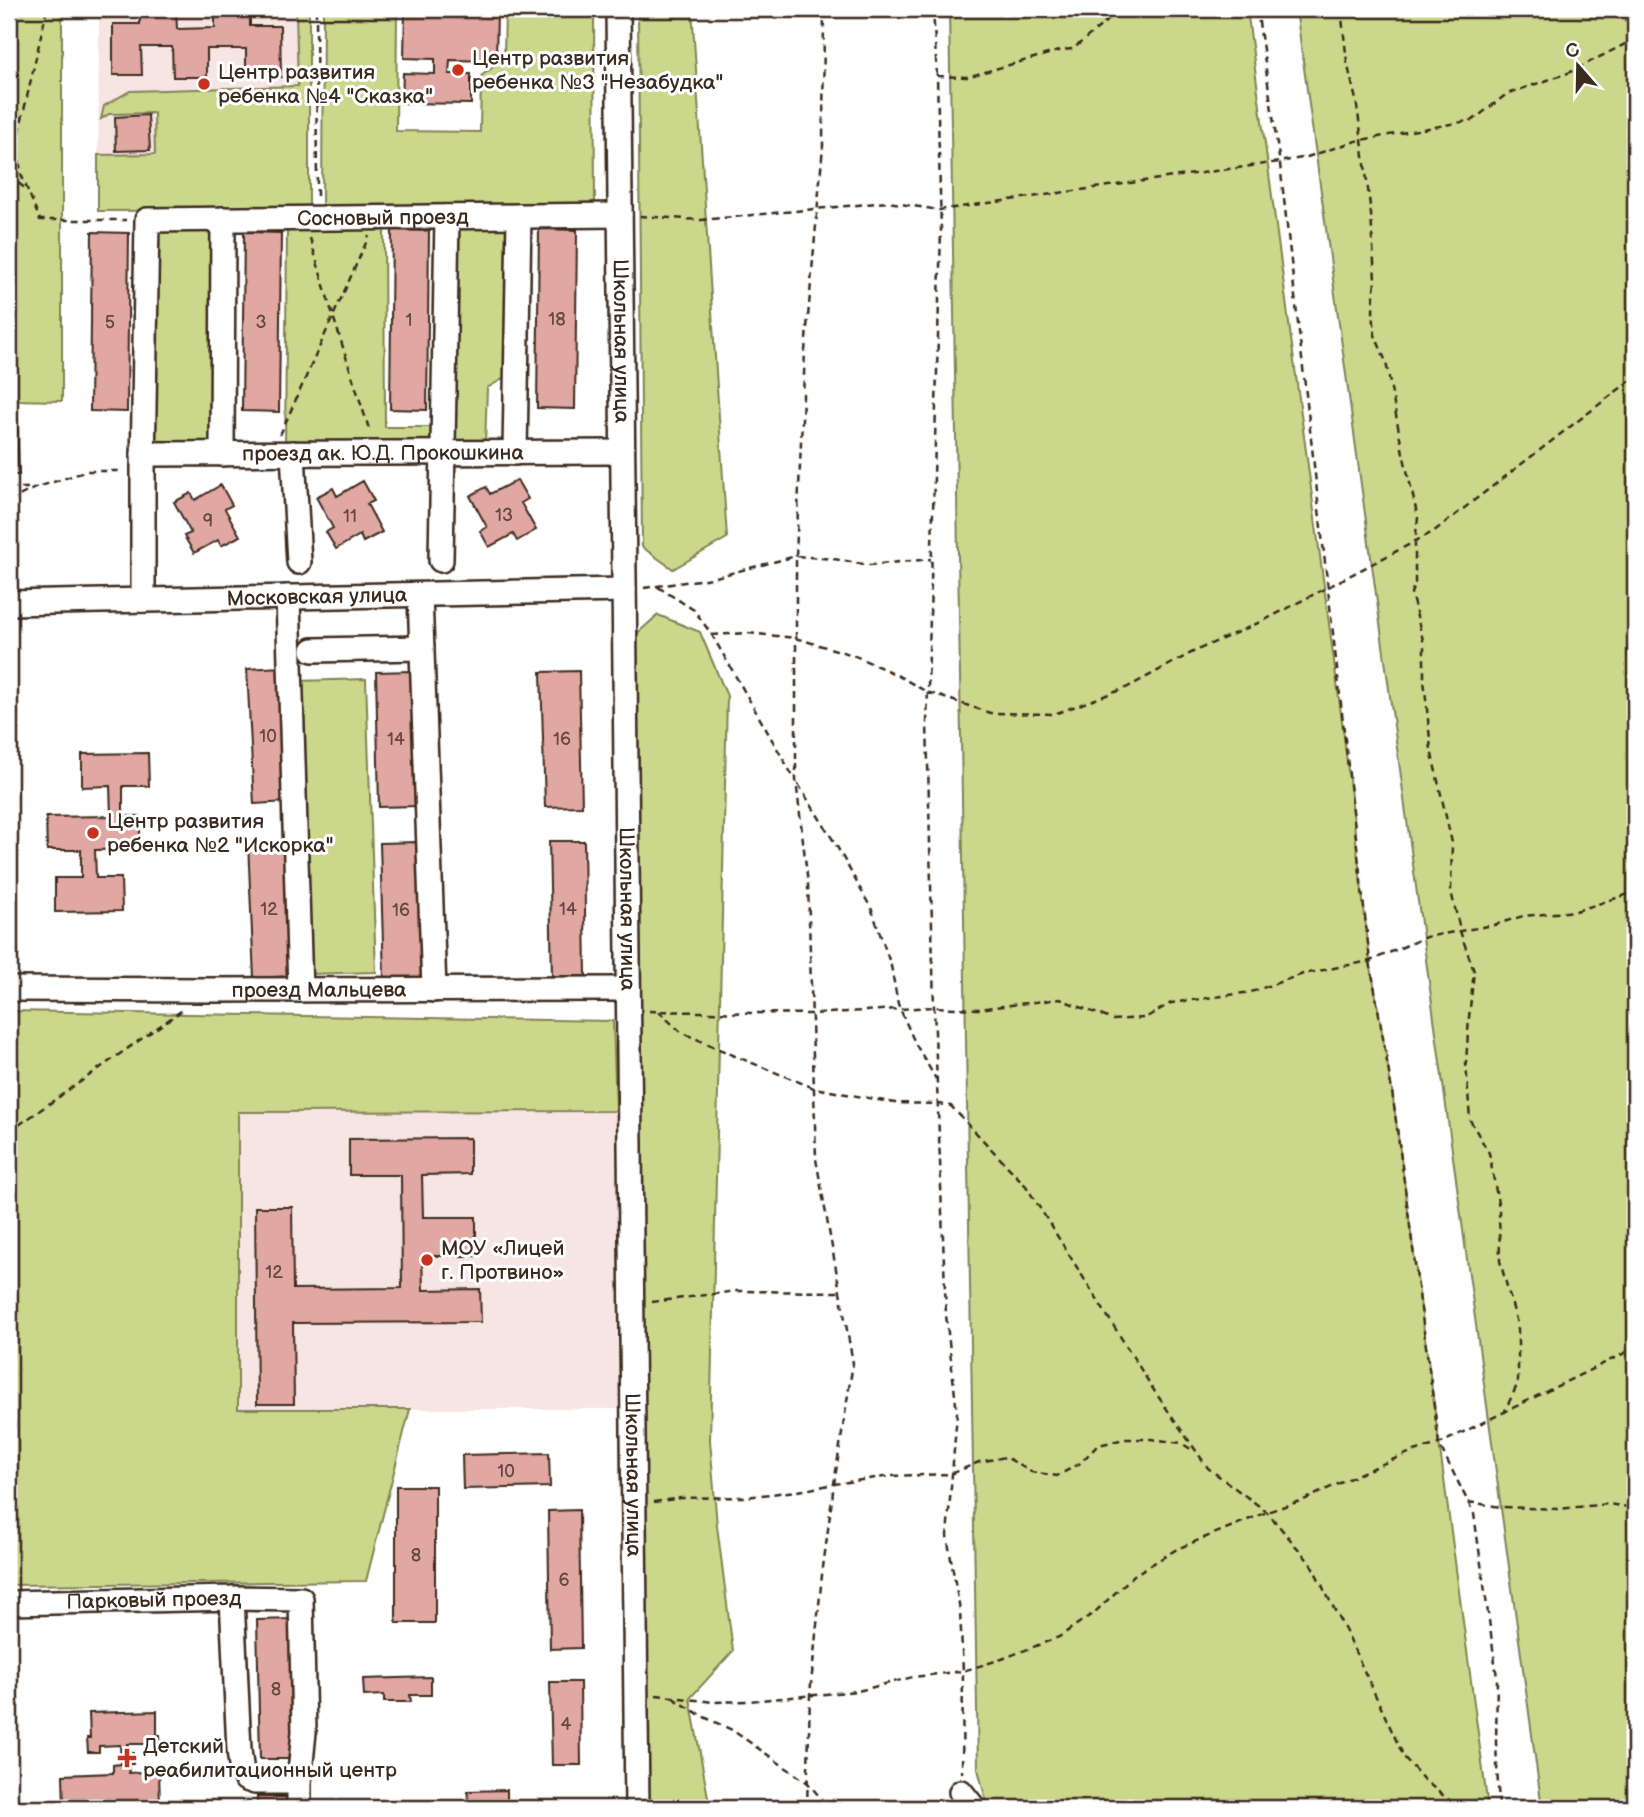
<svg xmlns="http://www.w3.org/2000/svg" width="1644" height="1817" viewBox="0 0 1644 1817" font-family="'Balsamiq Sans',sans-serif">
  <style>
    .built { fill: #f6e5e3 }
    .green { fill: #cbd88c; stroke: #838155; stroke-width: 2 }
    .building { fill: #e1a7a2; stroke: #3b2a1e; stroke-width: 2 }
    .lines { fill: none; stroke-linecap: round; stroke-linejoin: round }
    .minor-casing { stroke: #3b2a1e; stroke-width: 28 }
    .path { stroke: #3b2a1e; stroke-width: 2.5; stroke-dasharray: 7 5; stroke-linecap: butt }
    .minor { stroke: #fff; stroke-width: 23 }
    .poi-dot { fill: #c8321e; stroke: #fff; stroke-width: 2.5 }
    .labels { text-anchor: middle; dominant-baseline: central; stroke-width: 6; stroke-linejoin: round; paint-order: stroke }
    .number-label { font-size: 18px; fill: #64493f }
    .poi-label { font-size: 21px; fill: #3b2a1e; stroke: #fff; text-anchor: start }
    .street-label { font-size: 21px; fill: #3b2a1e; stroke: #fff }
  </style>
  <rect width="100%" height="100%" fill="#fff"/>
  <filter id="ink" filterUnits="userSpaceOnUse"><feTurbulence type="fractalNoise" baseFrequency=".0143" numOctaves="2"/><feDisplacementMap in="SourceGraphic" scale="14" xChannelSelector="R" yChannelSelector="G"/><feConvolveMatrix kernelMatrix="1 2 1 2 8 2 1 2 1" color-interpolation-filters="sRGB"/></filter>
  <g filter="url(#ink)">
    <path class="built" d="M99,9H309V210L98,211Z
      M616,1111L618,1409H238V1112Z"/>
    <path class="green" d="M9,9H62V401L9,400Z
      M280,9H309V210L98,211V155L155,154L154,113L109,114L101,119L104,106L130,91L298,86L296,12H280Z
      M323,9H397L396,131L480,132L481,76L504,59L505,9H594L595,210L322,214Z
      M638,9H692L727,538L673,569L642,547Z
      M949,9H1247L1344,736L1370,961L1392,1091L1488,1808H990L987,1804L978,1769Z
      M1296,9H1635V1808H1542Z
      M512,222L508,376L487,388L485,445H450L453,224Z
      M214,229L216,444L150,449L154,232Z
      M287,229H384L385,427H438V451H285Z
      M658,615L700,632L727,696L710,1440L717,1526L733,1651L690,1698L710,1808H643L624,645Z
      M366,679L376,972L308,974L299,681Z
      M9,1011L613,1021L616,1111L238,1112V1409H410L366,1581L9,1585Z"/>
    <path class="building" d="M140,9H176L177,29L215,28V9H250V26H280L281,77H246V49H207V77H173L172,47H141L142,75H113V24H140Z
      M405,9H497L496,61L450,60L449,74H471V104L402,103L403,73L435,74V59L404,58Z
      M148,115L150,150L116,151L115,117Z
      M539,229L577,230L575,409L537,408Z
      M392,230L429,231L427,410L390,409Z
      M92,232L129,233L127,412L90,411Z
      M244,232L281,233L279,412L242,411Z
      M9,416H17L19,475H9Z
      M517,480L528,499L521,503L536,530L517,541L513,534L489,547L480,531L487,527L470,496L486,487L490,494Z
      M363,481L374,501L367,504L382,532L363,542L360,535L336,549L326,532L333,528L316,497L333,488L337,496Z
      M221,485L232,505L225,509L240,536L221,546L218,540L194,553L184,536L191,533L174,502L191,493L195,500Z
      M282,667L288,802L254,804L247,669Z
      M413,671L416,806L379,807L376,672Z
      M579,671L582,806L545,807L541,672Z
      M148,753L149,786H123V816H140V849L95,850L96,878H121L122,911L55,912V878H81V850H47L46,817L111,816L110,786L82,787V754Z
      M284,841L291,976L254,978L248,843Z
      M549,841H584L586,976H552Z
      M417,842L421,977L384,978L380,843Z
      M470,1138V1174L422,1175L423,1217H476V1256H422L423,1290L480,1289L481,1322L293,1323L294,1404H257L255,1207H292L293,1289L402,1288L401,1175H349V1139Z
      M549,1453L550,1487L463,1489L462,1455Z
      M396,1486H435V1623H396Z
      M579,1510L581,1648L550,1649L548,1511Z
      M293,1619L295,1759H260L257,1620Z
      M431,1677V1695H410L411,1702H384V1695L364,1696L363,1679Z
      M550,1682H580L581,1765H552Z
      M157,1711V1735H160L161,1749H149V1744H127L128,1753H133V1764H128L129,1773L159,1771L160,1804L102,1806V1808H94V1806L64,1807L63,1775L113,1773V1765L121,1764L120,1745L99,1746V1752H88L87,1738H90L89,1713Z
      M507,1790V1808H469L468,1791Z
      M257,1797H292V1808H257Z"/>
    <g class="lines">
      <g class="minor-casing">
        <g id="minor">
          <path id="s1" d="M618,9L637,1808"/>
          <path d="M293,453L299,562"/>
          <path d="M515,453L519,216"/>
          <path id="s2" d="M143,454L622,452"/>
          <path d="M222,454L223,219"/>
          <path d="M441,560L447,217"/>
          <path d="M420,595L434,990"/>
          <path d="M288,597L300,990"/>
          <path id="s3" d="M143,600V470L147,220L620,215"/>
          <path id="s4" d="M9,603L624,590"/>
          <path d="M313,650L422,648"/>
          <path id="s5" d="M9,989L210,990L628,989"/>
          <path id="s6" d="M9,1603L232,1598L301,1599L304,1732L299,1782H255L246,1779L242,1773L239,1750L232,1598"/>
          <path d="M299,1782V1808"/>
          <path d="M961,1792L974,1808"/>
        </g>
      </g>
      <path class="path" d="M47,9L17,141L21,174L40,220H126
        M316,9L317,198
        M933,9L937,76L941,231L927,722L934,1007L946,1315L957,1413L947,1536L960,1611L963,1671L962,1773
        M1257,9L1280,164L1370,961L1392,1091L1439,1444L1474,1514L1497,1677L1496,1743L1499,1808
        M1341,9L1347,62L1356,100L1362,140L1371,214L1375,279L1373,311L1375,335L1386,362L1403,453L1418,518L1415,541V584L1411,593L1424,644V679L1431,750L1452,843L1451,891L1461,934L1474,971L1469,1017L1466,1063L1470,1120L1489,1153L1499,1208L1500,1261L1518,1327V1383L1504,1413
        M1590,9L1635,23
        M937,76L967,77L1062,50L1073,49L1121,9
        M9,176L26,189
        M640,216L701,220L888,202L939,210L1279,162L1307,157L1356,141L1473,120L1507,94L1568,73L1635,39
        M310,238L333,316L370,432
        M280,435L369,236
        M9,488H32
        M9,501L35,488L87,471H122
        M658,587L694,610L712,635L794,778
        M644,588L712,578L796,556L805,351L823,146L824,9
        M712,635L747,633L795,638L853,655L895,674L927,692L990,713L1054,714L1126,688L1195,651L1265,620L1433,532L1635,377
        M798,784L835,843L872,910L891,966L898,1004L915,1043L936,1079
        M649,1011L811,1014L934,1007L978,1009L1060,999L1113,1020L1145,1018L1171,1003L1251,992L1303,974L1370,961L1426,937L1494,925L1523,916L1576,911L1635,892
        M658,1011L681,1032L735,1056L814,1088L895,1103L939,1104L951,1106L1026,1186L1155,1392L1208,1468L1267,1512L1311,1564L1347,1634L1404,1757L1424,1780L1449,1800L1470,1808
        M9,1132L181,1011
        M652,1302L737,1291L840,1292
        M654,1502L681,1498L745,1497L805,1490L834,1484L890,1476L951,1474L979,1462L1006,1457L1031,1472L1057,1476L1079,1464L1098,1445L1125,1439H1151L1181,1443L1194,1451
        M1468,1502L1501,1507L1559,1509L1608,1504L1635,1508
        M656,1695L713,1702L749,1701L858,1691L913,1677L963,1671L1002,1659L1059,1637L1095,1612L1134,1575L1177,1549L1267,1512L1306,1499L1361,1473L1411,1452L1439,1444L1635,1348
        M673,1698L702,1716L732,1730L808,1783L829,1808
        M807,1808L810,1694L822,1575L834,1484L853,1363L816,1159L808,884L796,780V556L834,559L869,565L931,559"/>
      <use href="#minor" class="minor"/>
    </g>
  </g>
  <g class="poi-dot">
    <circle cx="458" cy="70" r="7"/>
    <circle cx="204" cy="84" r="7"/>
    <circle cx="93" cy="833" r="7"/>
    <circle cx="427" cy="1260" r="7"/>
    <path d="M123.5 1747.5h7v7h7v7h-7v7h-7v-7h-7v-7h7z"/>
  </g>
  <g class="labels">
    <g class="number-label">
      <text x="557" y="319">18</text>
      <text x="409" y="320">1</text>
      <text x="110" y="322">5</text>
      <text x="261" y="322">3</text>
      <text x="504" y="515">13</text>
      <text x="350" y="516">11</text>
      <text x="208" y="521">9</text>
      <text x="268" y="736">10</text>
      <text x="396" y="739">14</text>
      <text x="562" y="739">16</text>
      <text x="269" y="909">12</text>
      <text x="568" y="909">14</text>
      <text x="401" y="910">16</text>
      <text x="274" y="1272">12</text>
      <text x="506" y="1471">10</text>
      <text x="416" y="1555">8</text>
      <text x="564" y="1580">6</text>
      <text x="276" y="1689">8</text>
      <text x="566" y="1724">4</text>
    </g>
    <g class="poi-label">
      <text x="472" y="58">Центр развития<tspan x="472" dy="24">ребенка №3 "Незабудка"</tspan></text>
      <text x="218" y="72">Центр развития<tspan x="218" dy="24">ребенка №4 "Сказка"</tspan></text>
      <text x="107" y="821">Центр развития<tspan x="107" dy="24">ребенка №2 "Искорка"</tspan></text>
      <text x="441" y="1248">МОУ «Лицей<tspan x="441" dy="24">г. Протвино»</tspan></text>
      <text x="143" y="1746">Детский<tspan x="143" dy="24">реабилитационный центр</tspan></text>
    </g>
    <g class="street-label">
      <text stroke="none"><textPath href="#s3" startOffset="616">Сосновый проезд</textPath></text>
      <text stroke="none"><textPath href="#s1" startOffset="332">Школьная улица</textPath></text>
      <text stroke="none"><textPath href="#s2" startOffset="240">проезд ак. Ю.Д. Прокошкина</textPath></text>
      <text stroke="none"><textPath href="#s4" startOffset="308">Московская улица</textPath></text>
      <text stroke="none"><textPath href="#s1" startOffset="900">Школьная улица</textPath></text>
      <text stroke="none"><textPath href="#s5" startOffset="310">проезд Мальцева</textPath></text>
      <text stroke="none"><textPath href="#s1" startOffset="1466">Школьная улица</textPath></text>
      <text stroke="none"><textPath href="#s6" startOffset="145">Парковый проезд</textPath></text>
    </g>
  </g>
  <rect width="1644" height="1817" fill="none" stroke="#fff" stroke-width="35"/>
  <rect x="18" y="18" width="1609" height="1782" fill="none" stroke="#3b2a1e" stroke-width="2.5" filter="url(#ink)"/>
  <g transform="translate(1578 66) rotate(340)" stroke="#ffffff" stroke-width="5" paint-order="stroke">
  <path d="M0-5L12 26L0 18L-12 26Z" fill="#3b2a1e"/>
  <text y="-10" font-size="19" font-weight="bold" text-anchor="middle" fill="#3b2a1e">С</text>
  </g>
</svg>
